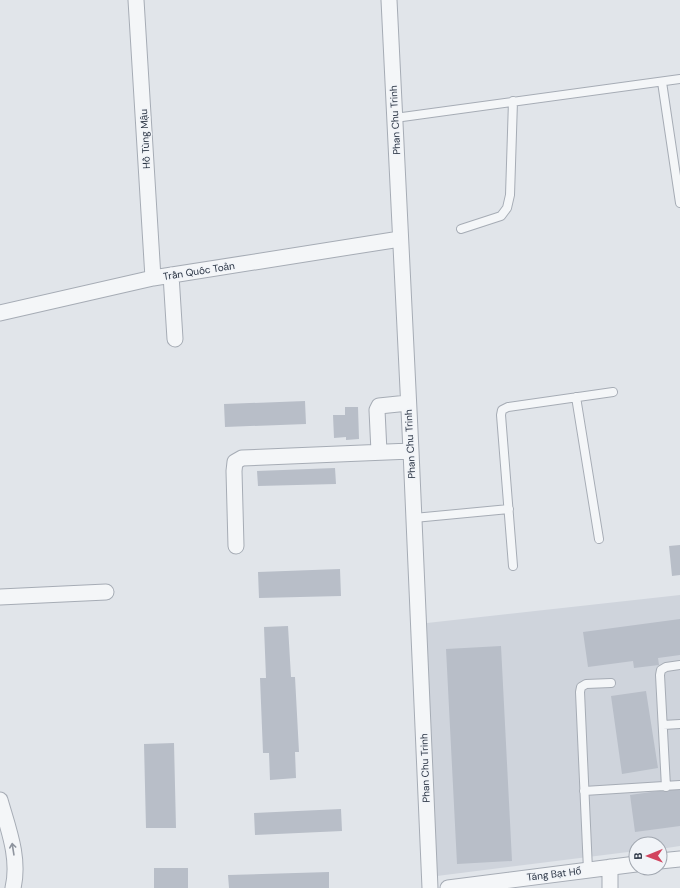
<svg xmlns="http://www.w3.org/2000/svg" width="680" height="888" viewBox="0 0 680 888" font-family="'DM Sans',sans-serif">
  <style>
    .built { fill: #cfd4dc }
    .building { fill: #b8bec8 }
    .lines { fill: none; stroke-linecap: round; stroke-linejoin: round }
    .lane-casing { stroke: #a6acb5; stroke-width: 10 }
    .street-casing { stroke: #a6acb5; stroke-width: 17 }
    .lane { stroke: #f4f6f8; stroke-width: 8 }
    .street { stroke: #f4f6f8; stroke-width: 15 }
    .oneway { stroke: #8e949e }
    .labels { text-anchor: middle; dominant-baseline: central; stroke-width: 3; stroke-linejoin: round; paint-order: stroke }
    .street-label { font-size: 10px; fill: #293343; stroke: #f1f4f8 }
  </style>
  <rect width="100%" height="100%" fill="#e1e5ea"/>
  <path class="built" d="M680,595V846L660,849V844H636V851L429,877L427,623Z"/>
  <path class="building" d="M305,401L306,424L225,427L224,404Z
    M345,407H358L359,439L346,440V437L334,438L333,415H345Z
    M335,468L336,484L258,486L257,471Z
    M680,545V575L672,576L669,546Z
    M340,569L341,596L259,598L258,572Z
    M680,619V655L658,658L659,665L634,668L633,661L588,667L583,632Z
    M288,626L291,677H295L299,752H295L296,778L270,780L269,753H263L260,678H266L264,627Z
    M501,646L512,861L457,864L446,649Z
    M646,691L658,768L622,774L611,696Z
    M174,743L176,828H146L144,744Z
    M680,788V826L635,832L630,795Z
    M341,809L342,831L255,835L254,813Z
    M154,868H188V888H154Z
    M329,872V888H229L228,875Z"/>
  <g class="lines">
    <g class="lane-casing">
      <path id="lane" d="M662,82L680,203
        M395,118L680,79
        M461,229L501,216L507,208L510,195L513,101
        M576,397L599,539
        M414,518L509,509
        M513,566L501,415L502,410L508,407L613,392
        M663,725L680,724
        M666,787L660,675L661,670L666,667L680,665
        M584,791L680,785
        M588,870L580,692L581,687L586,684L611,683"/>
    </g>
    <g class="street-casing">
      <path id="street" d="M136,0L153,278
        M389,0L411,451L430,888
        M171,275L175,339
        M0,313L153,278L400,239
        M379,452L377,410L379,406L408,403
        M236,546L234,471L235,462L242,458L411,451
        M0,597L106,592
        M0,800C8,828 20,858 13,888
        M660,861L680,859
        M448,888L636,864
        M610,888V867"/>
    </g>
    <use href="#lane" class="lane"/>
    <use href="#street" class="street"/>
  </g>
  <defs><path id="oneway-shaft" d="M-6 0H5M1.5-3L5.5 0L1.5 3" fill="none" stroke-width="1.6" stroke-linecap="round" stroke-linejoin="round"/></defs>
  <use class="oneway" href="#oneway-shaft" transform="translate(13 849) rotate(-99)"/>
  <g class="labels">
    <g class="street-label">
      <text transform="translate(395 120) rotate(-93)">Phan Chu Trinh</text>
      <text transform="translate(145 139) rotate(-93)">Hồ Tùng Mậu</text>
      <text transform="translate(199 271) rotate(-9)">Trần Quốc Toản</text>
      <text transform="translate(410 444) rotate(-93)">Phan Chu Trinh</text>
      <text transform="translate(425 768) rotate(-92)">Phan Chu Trinh</text>
      <text transform="translate(554 874) rotate(-7)">Tăng Bạt Hổ</text>
    </g>
  </g>
  <g transform="translate(648 856) rotate(269)"><circle r="19" fill="#f1f4f8" stroke="#a1a7b0"/>
  <path d="M0-3L7 15L0 10L-7 15Z" fill="#d2445e"/>
  <text y="-6" font-size="11" font-weight="bold" text-anchor="middle" fill="#293343">B</text>
  </g>
</svg>
